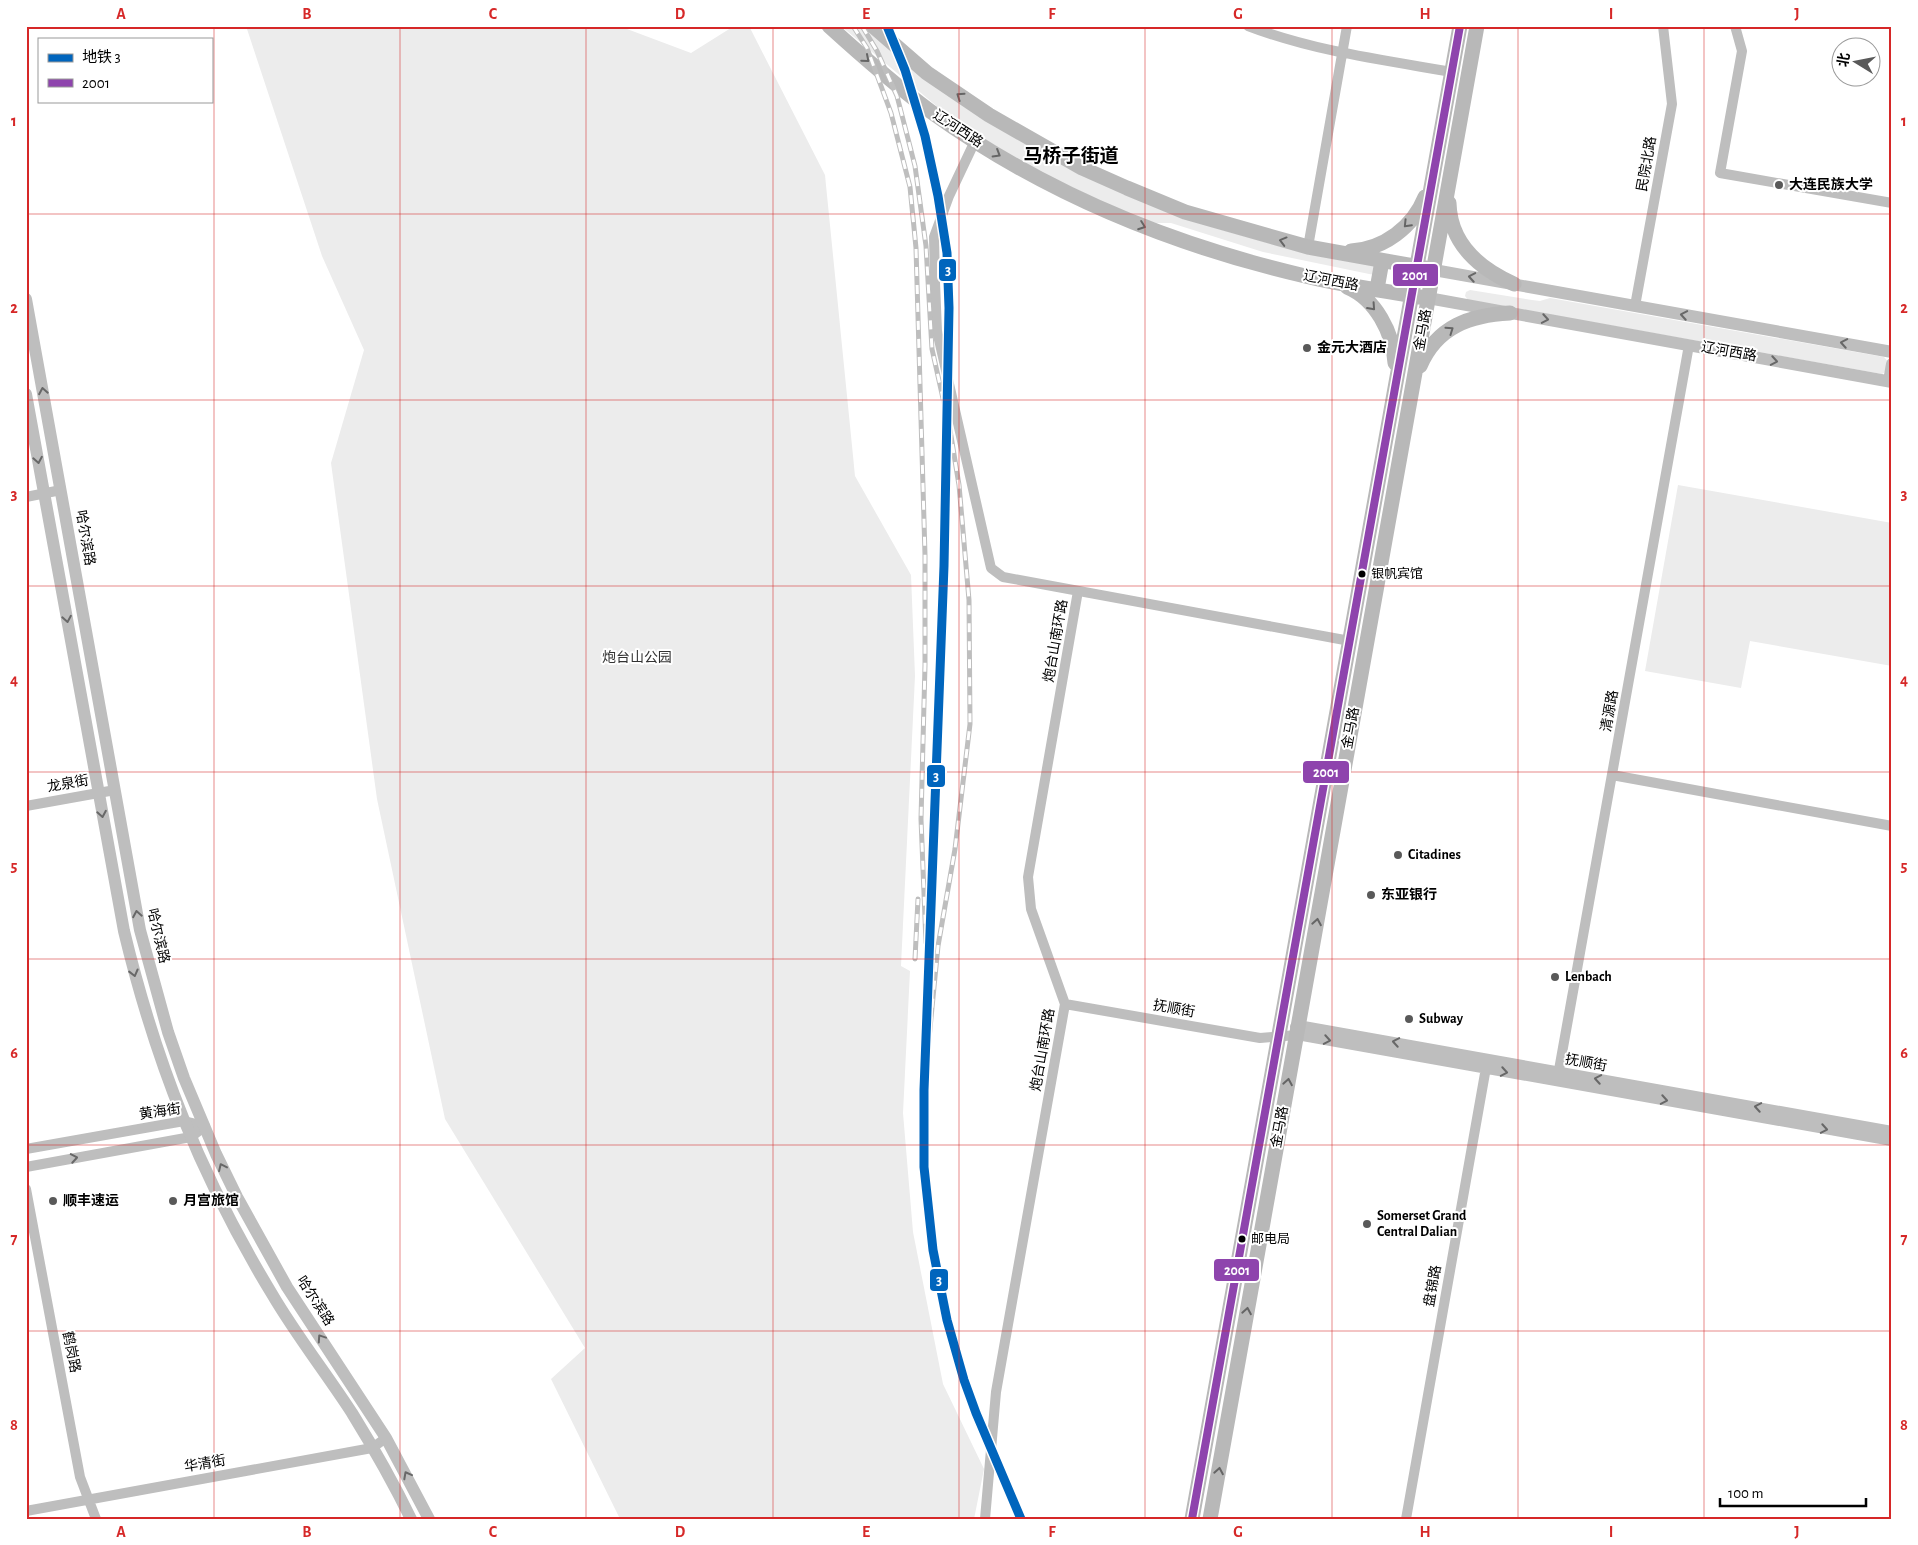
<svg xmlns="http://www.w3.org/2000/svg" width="1918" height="1545" viewBox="0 0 1918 1545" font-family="'Alegreya Sans','Noto Sans SC',sans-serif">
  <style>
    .green { fill: #ececec }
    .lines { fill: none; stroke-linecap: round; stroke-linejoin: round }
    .minor { stroke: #bebebe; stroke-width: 10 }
    .tertiary { stroke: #bebebe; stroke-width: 12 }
    .secondary { stroke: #b8b8b8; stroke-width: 15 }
    .rail-casing { stroke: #bebebe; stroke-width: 5 }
    .rail { stroke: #fff; stroke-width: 3; stroke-dasharray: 9; stroke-linecap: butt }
    .bus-1-casing { stroke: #fff; stroke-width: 11 }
    .bus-1 { stroke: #8e44ad; stroke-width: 8 }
    .metro-1-casing { stroke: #fff; stroke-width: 12 }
    .metro-1 { stroke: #0065bd; stroke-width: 9 }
    .oneway { stroke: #656565 }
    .oneway2 { stroke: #686868 }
    .grid { fill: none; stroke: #d62828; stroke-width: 1; stroke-opacity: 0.55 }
    .poi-dot { fill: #595959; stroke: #fff; stroke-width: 2 }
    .bus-dot { fill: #000; stroke: #fff; stroke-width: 2 }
    .labels { text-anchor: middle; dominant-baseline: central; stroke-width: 4; stroke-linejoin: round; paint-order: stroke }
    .bus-label { font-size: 13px; fill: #000; stroke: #fff; text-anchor: start }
    .street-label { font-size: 14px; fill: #000; stroke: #fff }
    .poi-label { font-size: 14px; font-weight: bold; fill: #000; stroke: #fff; text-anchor: start }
    .park-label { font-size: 14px; fill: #333; stroke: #fff }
    .district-label { font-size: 19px; font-weight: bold; fill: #000; stroke: #fff }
    .line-badge { stroke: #fff; stroke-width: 2 }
    .badge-label { font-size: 14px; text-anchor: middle; font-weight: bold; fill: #fff }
    .neatline { fill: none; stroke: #d62828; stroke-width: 2 }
    .grid-label { font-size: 16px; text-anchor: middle; font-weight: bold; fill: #d62828 }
  </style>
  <rect width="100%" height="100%" fill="#fff"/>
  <path class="green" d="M246,26H619L691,53L734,26H749L825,175L855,476L911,575L915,676L901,966L910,971L903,1113L913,1232L943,1384L984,1469L974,1519H620L551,1379L585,1348L445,1119L377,799L331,463L364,350L322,256Z
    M841,26H866L931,84L1219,229L1300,252L1375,266L1374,275L1263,252L1171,223H1156L1128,214L1028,166L952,119Z
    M1470,290L1532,300L1540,301L1550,298L1884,357L1890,364L1889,370L1882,374L1468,300L1465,296L1466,292Z
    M1678,485L1892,523V666L1750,641L1741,688L1645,671Z"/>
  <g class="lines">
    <path class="minor" d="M1248,26C1313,51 1383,60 1452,72
      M1735,26L1742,51L1720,173L1892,203
      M975,141L949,196L934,237L935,282L937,331L991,568L1003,577L1350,641
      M1308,247L1347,26
      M1635,306L1672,104L1663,26
      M26,497L61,490
      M1612,775L1892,826
      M26,806L115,790
      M1065,1004L1260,1038L1297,1035L1892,1141
      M1295,1027L1298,1025L1892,1131
      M1557,1081L1689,345
      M26,1149L184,1121L205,1126
      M26,1167L191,1137L205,1126
      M26,1189L80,1477L96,1519
      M26,1511L372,1448L386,1438
      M985,1519L996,1392L1065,1004L1031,909L1028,877L1078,591
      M1406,1519L1487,1062"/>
    <path class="tertiary" d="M1434,270L1892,352
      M1428,298L1892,382
      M26,299L140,930L168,1032L184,1078L216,1154L237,1197L287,1287L386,1438L429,1519
      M1889,381L1892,364
      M26,394L124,931C156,1064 201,1177 272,1294C296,1335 326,1373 352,1413C373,1447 393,1482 411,1519"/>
    <path class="secondary" d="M829,26C862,56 895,85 930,111C1041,191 1169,244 1301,275C1340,285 1380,290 1420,297
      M873,26L927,73L989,115L1082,168L1127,188L1185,212L1308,247L1425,268
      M1449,203C1450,244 1480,269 1514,284
      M1351,251C1384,249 1413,227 1425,197
      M1347,287C1376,299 1393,333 1395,363
      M1377,289L1382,261
      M1420,366C1437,326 1471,315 1510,313
      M1192,1519L1460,26
      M1210,1519L1477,26"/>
    <g class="rail-casing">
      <path id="rail" d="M853,26L867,48L891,113L910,187L916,248L925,555V665L921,819L926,943
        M862,26L877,51L897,96L915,166L926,246L932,349L950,430L959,485L969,600L970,724L955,849L938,946L924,1090
        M915,959L918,899"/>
    </g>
    <use href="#rail" class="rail"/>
    <g class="bus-1-casing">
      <path id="bus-1" d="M1192,1519L1460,26"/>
    </g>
    <use href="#bus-1" class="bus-1"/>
    <g class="metro-1-casing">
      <path id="metro-1" d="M887,26L905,70L925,136L938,196L947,253L949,308L944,566L924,1090V1167L933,1250L947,1320L964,1380L976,1413L1021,1519"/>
    </g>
    <use href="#metro-1" class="metro-1"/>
  </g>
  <defs><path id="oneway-chevron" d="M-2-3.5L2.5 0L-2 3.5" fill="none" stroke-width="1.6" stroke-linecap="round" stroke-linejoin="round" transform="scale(1.25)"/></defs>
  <g class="oneway">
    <use href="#oneway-chevron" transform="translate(866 59) rotate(41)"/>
    <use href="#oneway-chevron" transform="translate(960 96) rotate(-146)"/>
    <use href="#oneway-chevron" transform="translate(997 154) rotate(31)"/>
    <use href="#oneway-chevron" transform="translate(1407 224) rotate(134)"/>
    <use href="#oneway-chevron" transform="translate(1142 226) rotate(20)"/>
    <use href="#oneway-chevron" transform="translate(1283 241) rotate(-165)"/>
    <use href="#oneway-chevron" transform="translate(1372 307) rotate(48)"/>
    <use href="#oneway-chevron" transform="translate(1450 330) rotate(-35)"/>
    <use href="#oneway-chevron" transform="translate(1317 922) rotate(-80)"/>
    <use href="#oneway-chevron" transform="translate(1288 1082) rotate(-80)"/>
    <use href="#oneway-chevron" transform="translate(1247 1311) rotate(-80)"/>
    <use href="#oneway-chevron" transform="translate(1219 1471) rotate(-80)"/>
  </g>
  <g class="oneway2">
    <use href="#oneway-chevron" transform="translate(1472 277) rotate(-170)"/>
    <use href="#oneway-chevron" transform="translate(1684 315) rotate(-170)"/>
    <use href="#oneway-chevron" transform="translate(1545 319) rotate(10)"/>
    <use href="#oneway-chevron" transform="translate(1844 343) rotate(-170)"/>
    <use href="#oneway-chevron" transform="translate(1774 361) rotate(10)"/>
    <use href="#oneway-chevron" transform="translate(43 391) rotate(-100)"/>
    <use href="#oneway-chevron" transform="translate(38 460) rotate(80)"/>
    <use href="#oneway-chevron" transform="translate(67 619) rotate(80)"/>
    <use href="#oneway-chevron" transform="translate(102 814) rotate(80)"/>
    <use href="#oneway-chevron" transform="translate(137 914) rotate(-100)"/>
    <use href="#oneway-chevron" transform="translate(134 973) rotate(76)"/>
    <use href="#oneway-chevron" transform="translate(1327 1040) rotate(10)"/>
    <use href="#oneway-chevron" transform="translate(1396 1042) rotate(-170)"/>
    <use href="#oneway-chevron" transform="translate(1504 1072) rotate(10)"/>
    <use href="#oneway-chevron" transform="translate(1598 1079) rotate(-170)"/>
    <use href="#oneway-chevron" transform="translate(1664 1100) rotate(10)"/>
    <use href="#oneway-chevron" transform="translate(1758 1107) rotate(-170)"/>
    <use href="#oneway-chevron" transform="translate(1824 1129) rotate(10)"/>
    <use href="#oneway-chevron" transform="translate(74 1158) rotate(-10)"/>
    <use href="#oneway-chevron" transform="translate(222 1167) rotate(-115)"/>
    <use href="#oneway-chevron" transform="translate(321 1338) rotate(-124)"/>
    <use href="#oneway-chevron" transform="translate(407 1475) rotate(-118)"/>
  </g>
  <path class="grid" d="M214,26V1519M400,26V1519M586,26V1519M773,26V1519M959,26V1519M1145,26V1519M1332,26V1519M1518,26V1519M1704,26V1519M26,214H1892M26,400H1892M26,586H1892M26,772H1892M26,959H1892M26,1145H1892M26,1331H1892"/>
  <g class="poi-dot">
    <circle cx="1779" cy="185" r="5"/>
    <circle cx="1307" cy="348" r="5"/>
    <circle cx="1398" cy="855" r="5"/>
    <circle cx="1371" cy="895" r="5"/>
    <circle cx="1555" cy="977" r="5"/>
    <circle cx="1409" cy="1019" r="5"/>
    <circle cx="53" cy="1201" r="5"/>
    <circle cx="173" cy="1201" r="5"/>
    <circle cx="1367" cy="1224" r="5"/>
  </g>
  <g class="bus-dot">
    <circle cx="1362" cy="574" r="4.5"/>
    <circle cx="1242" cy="1239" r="4.5"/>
  </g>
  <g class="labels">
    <g class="bus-label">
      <text x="1371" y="574">银帆宾馆</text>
      <text x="1251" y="1239">邮电局</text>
    </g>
    <g class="street-label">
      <text transform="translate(958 129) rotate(33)">辽河西路</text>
      <text transform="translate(1647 164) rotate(-80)">民院北路</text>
      <text transform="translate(1331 281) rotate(11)">辽河西路</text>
      <text transform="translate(1423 330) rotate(-80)">金马路</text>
      <text transform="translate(1729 352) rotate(10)">辽河西路</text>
      <text transform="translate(85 538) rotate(80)">哈尔滨路</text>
      <text transform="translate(1056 641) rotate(-80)">炮台山南环路</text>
      <text transform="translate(1610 711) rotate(-80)">清源路</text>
      <text transform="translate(1351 728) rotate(-80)">金马路</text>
      <text transform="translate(68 784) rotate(-10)">龙泉街</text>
      <text transform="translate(158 936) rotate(77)">哈尔滨路</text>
      <text transform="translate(1174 1009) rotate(10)">抚顺街</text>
      <text transform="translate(1043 1050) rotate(-80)">炮台山南环路</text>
      <text transform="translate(1586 1063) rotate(10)">抚顺街</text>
      <text transform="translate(160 1112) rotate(-8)">黄海街</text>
      <text transform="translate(1280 1127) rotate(-80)">金马路</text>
      <text transform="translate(1433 1286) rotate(-80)">盘锦路</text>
      <text transform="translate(315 1301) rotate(57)">哈尔滨路</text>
      <text transform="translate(71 1352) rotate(79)">鹤岗路</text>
      <text transform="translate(205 1464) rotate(-10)">华清街</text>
    </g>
    <g class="poi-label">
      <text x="1789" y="185">大连民族大学</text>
      <text x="1317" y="348">金元大酒店</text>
      <text x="1408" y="855">Citadines</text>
      <text x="1381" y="895">东亚银行</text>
      <text x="1565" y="977">Lenbach</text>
      <text x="1419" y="1019">Subway</text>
      <text x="63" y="1201">顺丰速运</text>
      <text x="183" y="1201">月宫旅馆</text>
      <text x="1377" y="1216">Somerset Grand<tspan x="1377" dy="16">Central Dalian</tspan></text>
    </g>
    <g class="park-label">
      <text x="637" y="658">炮台山公园</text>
    </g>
    <g class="district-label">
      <text x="1071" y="156">马桥子街道</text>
    </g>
  </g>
  <g class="line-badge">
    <rect x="938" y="258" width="19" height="24" rx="5" fill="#0065bd"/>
    <rect x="1392" y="263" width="47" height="24" rx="5" fill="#8e44ad"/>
    <rect x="1302" y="760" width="48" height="24" rx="5" fill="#8e44ad"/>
    <rect x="926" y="764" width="20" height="24" rx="5" fill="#0065bd"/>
    <rect x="1213" y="1258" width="47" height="24" rx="5" fill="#8e44ad"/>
    <rect x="929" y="1268" width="20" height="24" rx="5" fill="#0065bd"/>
  </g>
  <g class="badge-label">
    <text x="948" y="275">3</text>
    <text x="1415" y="280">2001</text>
    <text x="1326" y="777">2001</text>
    <text x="936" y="781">3</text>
    <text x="1237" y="1275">2001</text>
    <text x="939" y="1285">3</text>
  </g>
  <rect width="1918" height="1545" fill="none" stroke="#ffffff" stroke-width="55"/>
  <rect x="38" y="38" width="175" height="65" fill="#ffffff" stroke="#999999"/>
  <rect x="48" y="54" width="25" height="8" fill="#0065bd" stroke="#999999"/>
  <text x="82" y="62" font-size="15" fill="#000000">地铁 3</text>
  <rect x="48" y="79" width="25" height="8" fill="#8e44ad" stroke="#999999"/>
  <text x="82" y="88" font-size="15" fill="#000000">2001</text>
  <g transform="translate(1856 62) rotate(280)"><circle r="24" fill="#ffffff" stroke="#999999"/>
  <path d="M0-4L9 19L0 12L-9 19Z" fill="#595959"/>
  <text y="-8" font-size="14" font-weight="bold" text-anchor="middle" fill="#000000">北</text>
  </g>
  <path d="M1720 1498v8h146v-8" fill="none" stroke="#000000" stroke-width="2.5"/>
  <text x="1728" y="1498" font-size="15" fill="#000000" stroke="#ffffff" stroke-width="4" paint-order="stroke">100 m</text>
  <rect x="28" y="28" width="1862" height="1490" class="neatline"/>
  <g class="grid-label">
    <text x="121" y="19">A</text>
    <text x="307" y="19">B</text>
    <text x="493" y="19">C</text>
    <text x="680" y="19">D</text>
    <text x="866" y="19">E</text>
    <text x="1052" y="19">F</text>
    <text x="1238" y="19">G</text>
    <text x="1425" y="19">H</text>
    <text x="1611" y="19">I</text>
    <text x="1797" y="19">J</text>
    <text x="14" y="126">1</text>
    <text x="1904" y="126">1</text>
    <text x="14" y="313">2</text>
    <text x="1904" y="313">2</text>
    <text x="14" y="499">3</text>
    <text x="1904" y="499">3</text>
    <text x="14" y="685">4</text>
    <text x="1904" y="685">4</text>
    <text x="14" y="871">5</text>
    <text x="1904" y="871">5</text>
    <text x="14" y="1058">6</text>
    <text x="1904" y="1058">6</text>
    <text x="14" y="1244">7</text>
    <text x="1904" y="1244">7</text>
    <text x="14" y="1430">8</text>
    <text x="1904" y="1430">8</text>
    <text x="121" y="1537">A</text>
    <text x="307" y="1537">B</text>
    <text x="493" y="1537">C</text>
    <text x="680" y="1537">D</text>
    <text x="866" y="1537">E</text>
    <text x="1052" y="1537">F</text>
    <text x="1238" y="1537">G</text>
    <text x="1425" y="1537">H</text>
    <text x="1611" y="1537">I</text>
    <text x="1797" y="1537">J</text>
  </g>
</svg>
